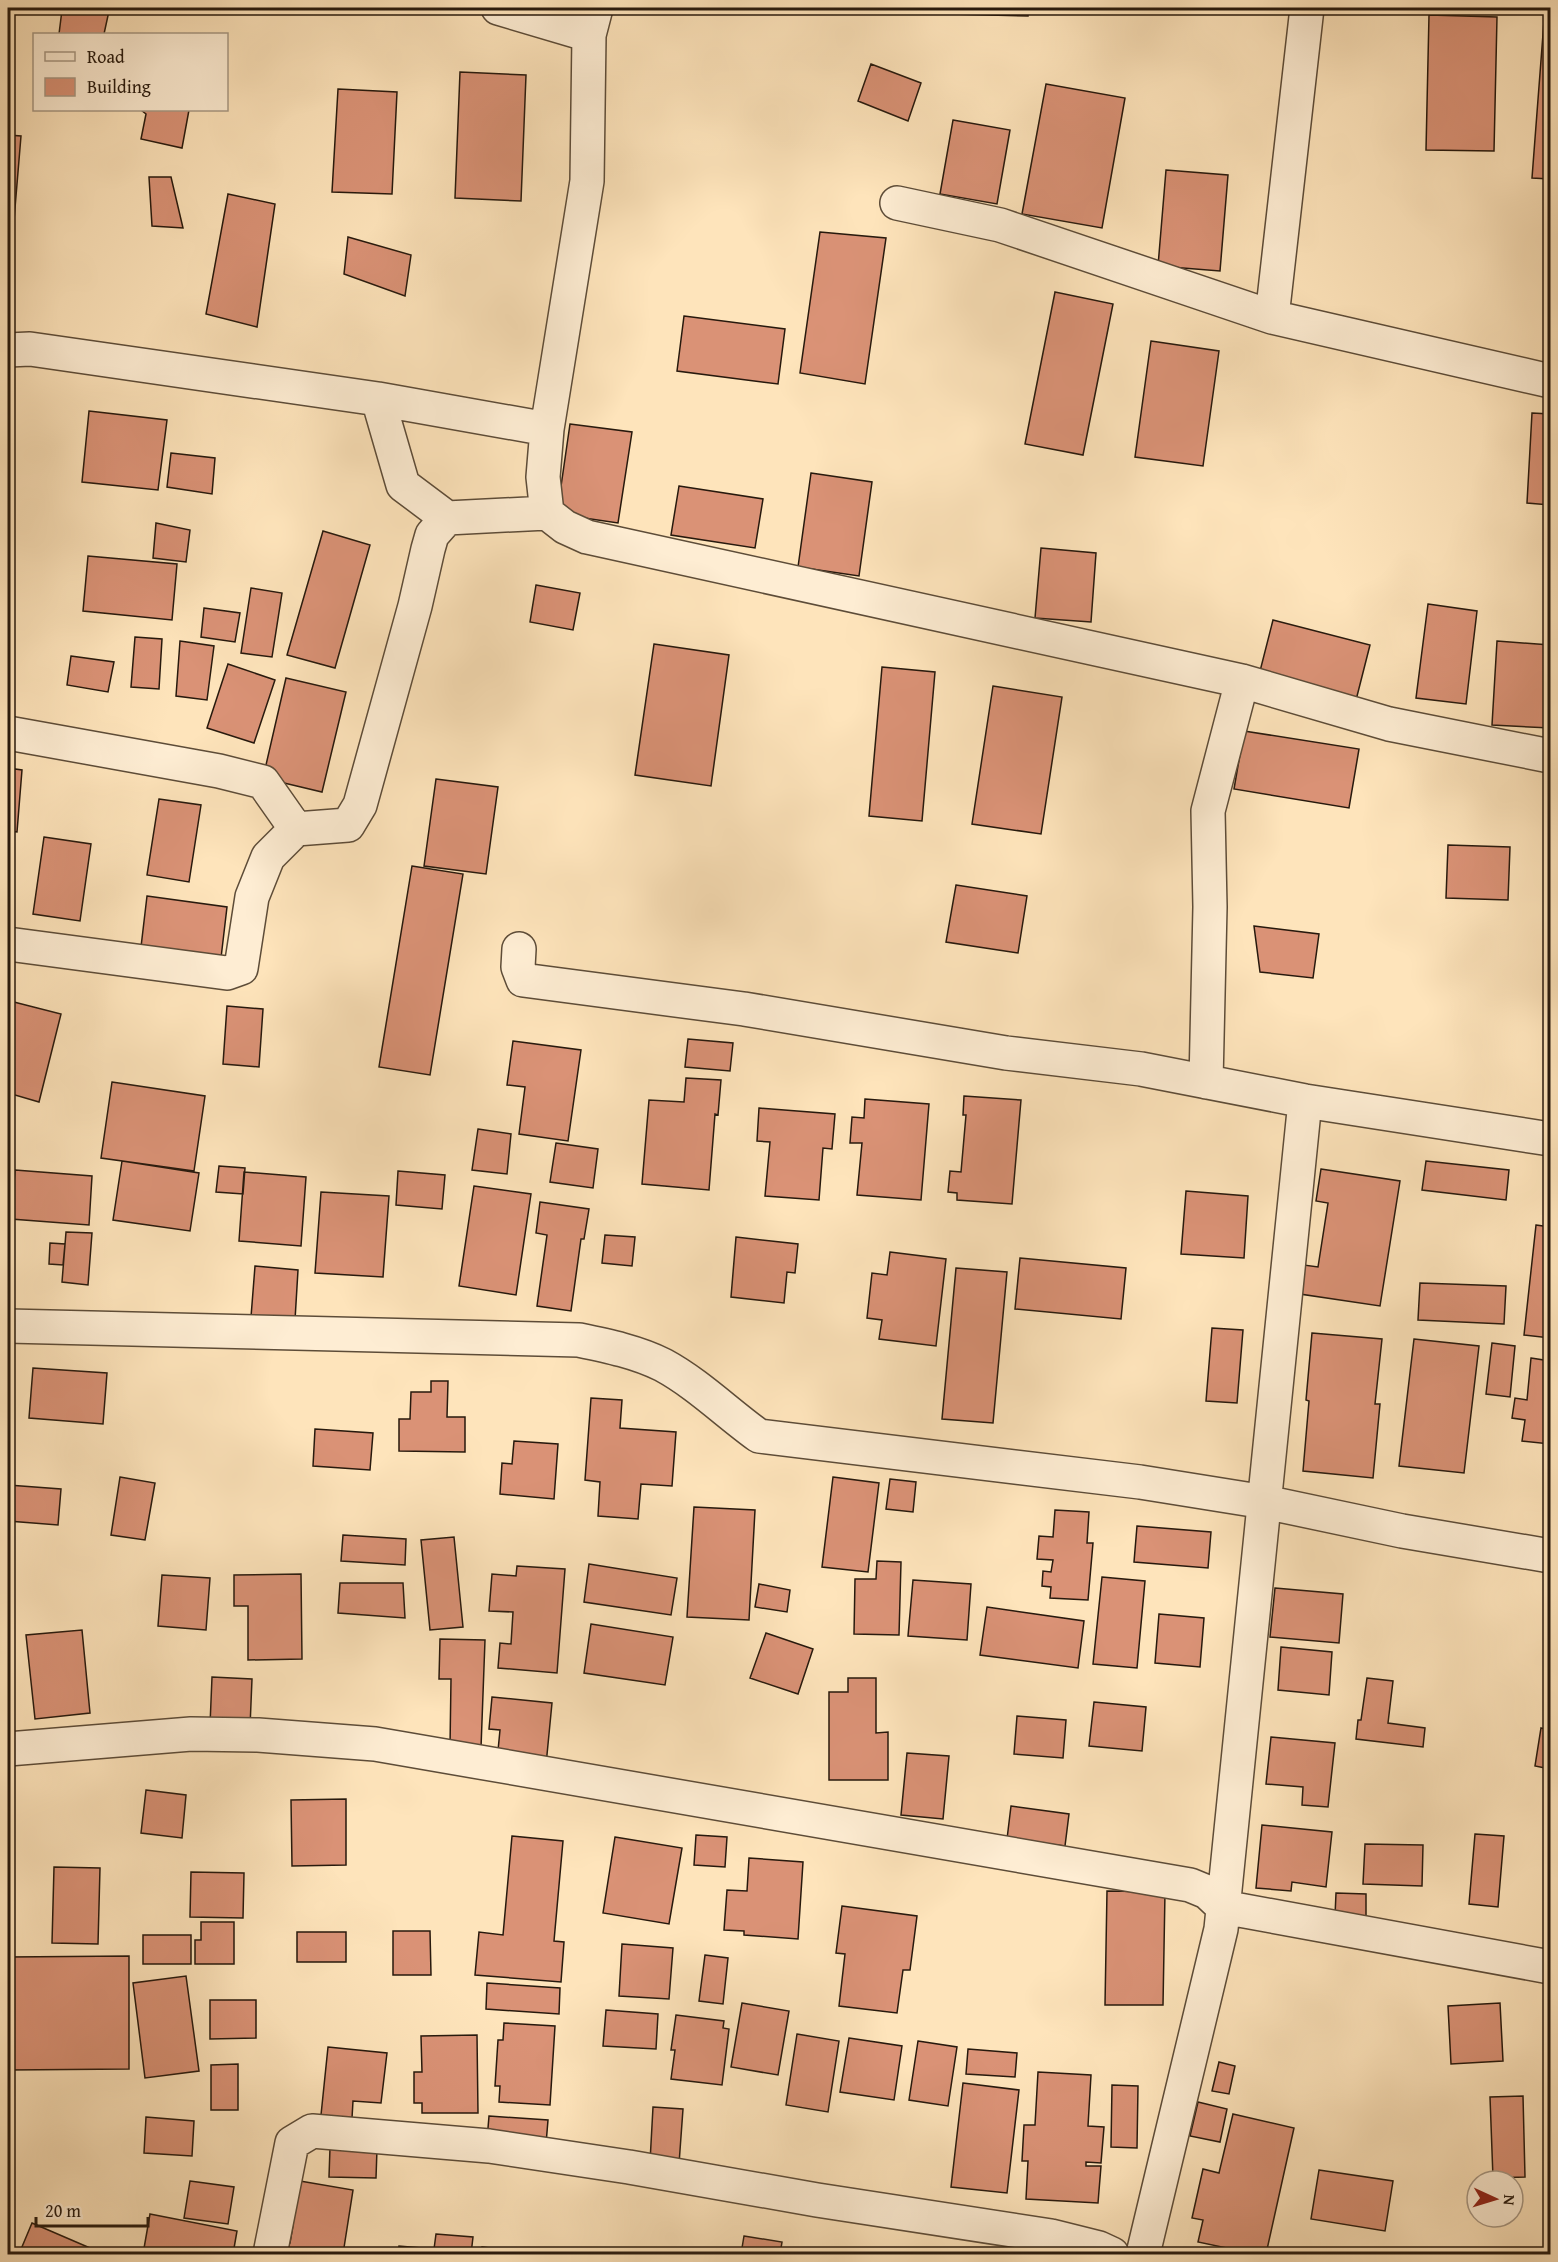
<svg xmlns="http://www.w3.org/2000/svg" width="1558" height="2262" viewBox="0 0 1558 2262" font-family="'Gentium Book Plus',serif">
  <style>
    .building { fill: #da9276; stroke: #27190d; stroke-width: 1.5 }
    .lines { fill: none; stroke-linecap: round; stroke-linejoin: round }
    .street-casing { stroke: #5d4c38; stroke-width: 36 }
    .street { stroke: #feedd3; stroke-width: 33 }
  </style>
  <rect width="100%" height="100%" fill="#fee4bb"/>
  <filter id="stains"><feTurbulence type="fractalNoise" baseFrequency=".00333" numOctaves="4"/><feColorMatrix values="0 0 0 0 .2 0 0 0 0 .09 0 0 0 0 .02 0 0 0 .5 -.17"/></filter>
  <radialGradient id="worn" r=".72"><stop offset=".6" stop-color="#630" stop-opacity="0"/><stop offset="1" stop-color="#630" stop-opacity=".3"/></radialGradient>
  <path class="building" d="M950,8H1028V16L950,14Z
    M62,10L109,11L104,34H59Z
    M1429,15L1497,17L1494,151L1426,150Z
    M1544,21H1550V179L1532,178Z
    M871,64L921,83L908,121L858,101Z
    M460,72L526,75L521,201L455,198Z
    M1046,84L1125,98L1102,228L1022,214Z
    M338,89L397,92L392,194L332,192Z
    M141,110H189L182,148L141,139L146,114Z
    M953,120L1010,130L997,204L940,194Z
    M8,135L21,136L13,232H8Z
    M1166,170L1228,175L1220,271L1158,266Z
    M149,177H171L183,228L152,226Z
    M228,194L275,204L257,327L206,314Z
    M820,232L886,238L865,384L800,373Z
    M348,237L411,255L405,296L344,274Z
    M1055,292L1113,304L1083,455L1025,444Z
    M684,316L785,329L778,384L677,371Z
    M1151,341L1219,351L1203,466L1135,457Z
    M89,411L167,420L158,490L82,482Z
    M1532,413L1550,414V505L1527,503Z
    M570,424L632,432L618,523L557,514Z
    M171,453L215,458L212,494L167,487Z
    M811,473L872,482L859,576L798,567Z
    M679,486L763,499L755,548L671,535Z
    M156,523L190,530L186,562L153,558Z
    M323,531L370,545L335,668L287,655Z
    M1041,548L1096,553L1091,622L1035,618Z
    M88,556L177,564L172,620L83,611Z
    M536,585L580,593L573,630L530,622Z
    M251,588L282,593L272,657L241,653Z
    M1428,604L1477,611L1466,704L1416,698Z
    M204,608L240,613L235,642L201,637Z
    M1273,620L1370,645L1355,704L1258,679Z
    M135,637L162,639L159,689L131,687Z
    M180,641L214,646L207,700L176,696Z
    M1497,641L1550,645V728L1492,725Z
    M654,644L729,655L711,786L635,775Z
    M71,656L114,662L108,692L67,685Z
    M228,664L275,680L254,743L207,728Z
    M882,667L935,672L922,821L869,816Z
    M286,678L346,692L322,792L263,778Z
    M993,686L1062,697L1041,834L972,824Z
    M1244,731L1359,749L1349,808L1234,789Z
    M8,768L22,770L17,832L8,831Z
    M436,779L498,787L486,874L424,866Z
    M159,799L201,805L189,882L147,875Z
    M44,837L91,844L80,921L33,914Z
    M1448,845L1510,847L1508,900L1446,898Z
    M412,866L463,874L430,1075L379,1067Z
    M956,885L1027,896L1018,953L946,942Z
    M147,896L227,907L221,958L141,947Z
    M1254,926L1319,934L1313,978L1260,972Z
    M10,1001L61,1014L39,1102L8,1093V1012Z
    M227,1006L263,1009L259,1067L223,1064Z
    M688,1039L733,1043L730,1071L685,1067Z
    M513,1041L581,1050L568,1141L519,1134L525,1087L507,1085Z
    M686,1078L721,1080L718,1115L715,1114L709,1190L642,1184L649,1100L684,1102Z
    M112,1082L205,1096L194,1171L101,1158Z
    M964,1096L1021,1100L1012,1204L957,1200V1193L948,1192L950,1171L961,1172L966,1115H963Z
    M865,1099L929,1104L921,1200L857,1195L862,1143H850L852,1117L864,1118Z
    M759,1108L835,1114L832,1149L823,1148L819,1200L765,1196L770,1142L757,1141Z
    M478,1129L511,1134L507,1174L472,1170Z
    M556,1143L598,1149L593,1188L550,1182Z
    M122,1161L199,1173L190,1231L113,1220Z
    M1426,1161L1509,1170L1506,1200L1422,1190Z
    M219,1166L245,1168L243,1194L216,1192Z
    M1321,1169L1400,1181L1380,1306L1300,1294L1304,1265L1318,1267L1328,1203L1316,1201Z
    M15,1170L92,1176L89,1225L11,1219Z
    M398,1171L445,1175L442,1209L396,1205Z
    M244,1172L306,1177L301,1246L239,1241Z
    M474,1186L531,1194L516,1295L459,1286Z
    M1186,1191L1248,1196L1244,1258L1181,1254Z
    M321,1192L389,1196L383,1277L315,1273Z
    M540,1202L589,1209L584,1239H581L571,1311L537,1306L547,1235L536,1233Z
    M1536,1225L1550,1227V1338L1524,1335Z
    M66,1232L92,1233L88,1285L62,1282Z
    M605,1235L635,1237L632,1266L602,1263Z
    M736,1237L798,1244L795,1273L787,1272L784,1303L731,1297Z
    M50,1243L65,1244L63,1265L49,1264Z
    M890,1252L946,1259L936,1346L879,1339L882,1320L867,1318L872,1273L887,1275Z
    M1020,1258L1126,1268L1121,1319L1015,1309Z
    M255,1266L298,1270L295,1320L251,1317Z
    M956,1268L1007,1272L993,1423L942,1419Z
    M1420,1283L1506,1286L1504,1324L1418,1320Z
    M1212,1328L1243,1330L1237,1403L1206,1401Z
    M1312,1333L1382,1339L1375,1404H1380L1373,1478L1303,1471L1309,1401L1306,1400Z
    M1414,1339L1479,1346L1464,1473L1399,1466Z
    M1492,1343L1515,1346L1510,1397L1486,1394Z
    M1531,1358L1550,1361V1444L1522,1441L1525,1420L1512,1418L1515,1398L1527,1400Z
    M33,1368L107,1373L103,1424L29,1418Z
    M431,1381H448L447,1417H465V1452L399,1451V1419H410L411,1392H431Z
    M591,1398L622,1400L620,1428L676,1432L672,1486L641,1484L638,1519L598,1516L600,1482L585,1480Z
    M315,1429L373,1433L370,1470L313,1466Z
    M514,1441L558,1444L554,1499L500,1494L502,1463L512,1464Z
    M120,1477L155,1483L145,1540L111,1535Z
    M833,1477L879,1483L868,1572L822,1567Z
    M890,1479L916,1482L913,1512L886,1509Z
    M8,1485L61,1489L58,1525L8,1521Z
    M694,1507L755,1510L749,1620L687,1617Z
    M1055,1510L1089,1512L1087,1543H1093L1088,1600L1050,1598L1051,1587L1042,1586L1043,1571L1051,1572L1053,1560L1037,1559L1039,1536L1053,1537Z
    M1137,1526L1211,1532L1208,1568L1134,1562Z
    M343,1535L406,1539L405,1565L341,1561Z
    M454,1537L463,1627L430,1630L421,1540Z
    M877,1561L901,1562L899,1635L854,1634L855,1579H876Z
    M589,1564L677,1578L671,1615L584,1602Z
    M517,1566L565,1569L557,1673L498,1668L500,1643L511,1644L513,1612L489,1611L492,1574L516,1576Z
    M301,1574L302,1659L248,1660V1606H234V1575Z
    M162,1575L210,1578L206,1630L158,1626Z
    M1102,1577L1145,1581L1137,1668L1093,1664Z
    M913,1580L971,1584L967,1640L908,1636Z
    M340,1583H403L405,1618L338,1613Z
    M759,1584L790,1590L787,1612L755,1607Z
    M1275,1588L1343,1594L1339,1643L1270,1637Z
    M987,1607L1084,1621L1078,1668L980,1655Z
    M1159,1614L1204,1618L1200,1667L1155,1663Z
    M591,1624L673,1637L665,1685L584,1673Z
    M82,1630L90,1713L35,1719L26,1635Z
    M766,1633L813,1649L798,1694L750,1678Z
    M440,1639L485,1640L481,1748L450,1747L451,1679H439Z
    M1281,1647L1332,1652L1329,1695L1278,1690Z
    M212,1677L252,1679L250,1727L210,1725Z
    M848,1678H876V1733L888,1732V1780H829V1692H848Z
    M1367,1678L1393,1681L1388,1723L1425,1728L1423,1747L1356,1739L1358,1720H1361Z
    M492,1697L552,1703L546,1765L497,1761L500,1730L489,1729Z
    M1094,1702L1146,1707L1142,1751L1089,1746Z
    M1017,1716L1066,1720L1063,1758L1014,1754Z
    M1541,1728L1550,1730V1769L1535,1766Z
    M1271,1737L1335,1743L1328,1807L1302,1805L1303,1787L1266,1784Z
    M907,1753L949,1756L943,1819L901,1815Z
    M146,1790L186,1795L182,1838L141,1833Z
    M346,1799V1865L292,1866L291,1800Z
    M1011,1806L1069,1814L1065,1846L1007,1839Z
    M1262,1825L1332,1832L1326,1887L1292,1882L1291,1891L1256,1888Z
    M1475,1834L1504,1836L1498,1907L1469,1904Z
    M696,1835L727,1837L725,1867L694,1865Z
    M512,1836L563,1841L554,1941L564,1942L561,1982L475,1975L479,1932L503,1935Z
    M615,1837L682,1848L669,1924L603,1913Z
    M1365,1844L1423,1845L1422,1886L1363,1884Z
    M749,1858L803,1862L798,1939L744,1935V1931L724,1930L727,1890L747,1891Z
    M54,1867L100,1868L98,1944L52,1943Z
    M191,1872L244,1873L243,1918L190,1917Z
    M1107,1891L1165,1892L1163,2005H1105Z
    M1336,1893L1366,1894V1917L1335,1916Z
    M842,1906L917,1916L910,1970H903L897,2013L839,2006L845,1954L836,1953Z
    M201,1922H234V1964H195V1940H201Z
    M393,1931H430L431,1975H393Z
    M297,1932H346V1962H297Z
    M143,1935H191V1964H143Z
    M622,1944L673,1948L669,1999L619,1996Z
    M705,1955L728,1958L723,2004L699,2001Z
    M129,1956V2069L8,2070V1957Z
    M186,1976L199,2071L145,2078L133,1983Z
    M487,1983L560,1988L559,2014L486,2009Z
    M210,2000H256V2038L210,2039Z
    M742,2003L789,2011L778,2075L731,2067Z
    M1500,2003L1503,2061L1451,2064L1448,2006Z
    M606,2010L658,2014L656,2049L603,2046Z
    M676,2015L724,2021L723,2028L729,2029L722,2085L671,2079L675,2050H671Z
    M504,2023L555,2026L550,2105L499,2102L500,2086H495L498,2040H503Z
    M797,2034L839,2041L828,2112L786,2105Z
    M477,2035L478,2113H422V2103H414V2072H422L421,2036Z
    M849,2038L902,2046L894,2100L840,2092Z
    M918,2041L957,2047L948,2106L909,2100Z
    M328,2047L387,2053L381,2103L353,2101L352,2118L321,2115Z
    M968,2049L1017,2053L1015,2077L966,2074Z
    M1219,2062L1235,2066L1229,2094L1212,2091Z
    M238,2064V2110H211V2065Z
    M1038,2072L1091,2075L1088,2126L1104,2127L1101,2163L1086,2162V2166H1101L1098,2203L1026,2199L1028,2161H1022L1024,2125H1035Z
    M963,2083L1019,2090L1007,2193L951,2187Z
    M1112,2085L1138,2086L1137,2148L1111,2147Z
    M1523,2096L1525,2177L1493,2178L1490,2097Z
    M1198,2102L1227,2109L1220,2142L1190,2136Z
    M653,2107L683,2109L679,2164L650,2162Z
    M1233,2114L1294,2128L1266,2254H1255L1198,2242L1203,2220L1192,2218L1203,2169L1219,2173Z
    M489,2116L548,2120L546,2144L487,2140Z
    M146,2117L194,2121L192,2156L144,2153Z
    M330,2148L377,2149L376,2178L329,2177Z
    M1319,2170L1393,2181L1385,2231L1311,2219Z
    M190,2181L234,2187L228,2224L184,2218Z
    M300,2181L353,2190L343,2254H275L277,2241L290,2243L293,2225L282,2223Z
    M150,2214L237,2231L233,2254H143Z
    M32,2223L104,2254H19Z
    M436,2234L473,2237L471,2254H398L399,2246L434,2249Z
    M744,2236L782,2242L780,2254H741Z
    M482,2247L536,2254H481Z"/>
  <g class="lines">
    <g class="street-casing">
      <path id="street" d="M498,8L589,35
        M1307,8L1272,317L1550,381
        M897,203L1000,225L1272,317
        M8,350L30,349L378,399L403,485L447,518
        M378,399L547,429
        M547,513L543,477L547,429L587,181L589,35L596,8
        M8,733L219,771L263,782L296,829
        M8,944L227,973L241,968L252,897L268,857L296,829L348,825L360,805L415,606L428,549L432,535L447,518L547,513L565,527L587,537L1242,681L1389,724L1550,756
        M519,949L518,967L523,980L744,1009L1006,1053L1141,1069L1305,1101L1550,1139
        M1206,1082L1210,907L1208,811L1242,681
        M8,1326L579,1340C608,1346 637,1352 663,1365C698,1384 727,1413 759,1436L1140,1482L1265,1502L1402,1531L1550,1556
        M8,1749L191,1734L258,1735L375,1744L1190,1885L1207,1892L1223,1907L1550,1967
        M270,2254L292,2143L312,2131L489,2146L629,2167L817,2200L1051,2236L1099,2248L1112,2254
        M1143,2254L1221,1929L1305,1101"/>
    </g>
    <use href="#street" class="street"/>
  </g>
  <rect width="1558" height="2262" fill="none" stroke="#fee4bb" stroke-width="30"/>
  <rect x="9" y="9" width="1540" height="2244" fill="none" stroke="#27190d" stroke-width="3"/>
  <rect x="15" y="15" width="1528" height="2232" fill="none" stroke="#27190d" stroke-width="1.5"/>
  <rect x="33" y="33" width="195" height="78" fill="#feedd3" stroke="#a89884" stroke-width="1.5"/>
  <rect x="45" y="52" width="30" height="9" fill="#feedd3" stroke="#a89884" stroke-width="1.5"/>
  <text x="87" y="63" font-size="18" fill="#27190d">Road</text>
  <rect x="45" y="78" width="30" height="18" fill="#da9276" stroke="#a89884" stroke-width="1.5"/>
  <text x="87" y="93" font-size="18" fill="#27190d">Building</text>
  <g transform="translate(1495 2199) rotate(94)"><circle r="28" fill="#feedd3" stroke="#a89884" stroke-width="1.5"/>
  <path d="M0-4.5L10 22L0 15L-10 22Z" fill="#8f2418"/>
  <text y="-9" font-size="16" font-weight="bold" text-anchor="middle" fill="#27190d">N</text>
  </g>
  <path d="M36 2217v9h112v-9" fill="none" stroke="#27190d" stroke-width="3"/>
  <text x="45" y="2217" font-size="18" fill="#27190d" stroke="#feedd3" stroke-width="4.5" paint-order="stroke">20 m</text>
  <rect width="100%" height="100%" filter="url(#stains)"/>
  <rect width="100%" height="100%" fill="url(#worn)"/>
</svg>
